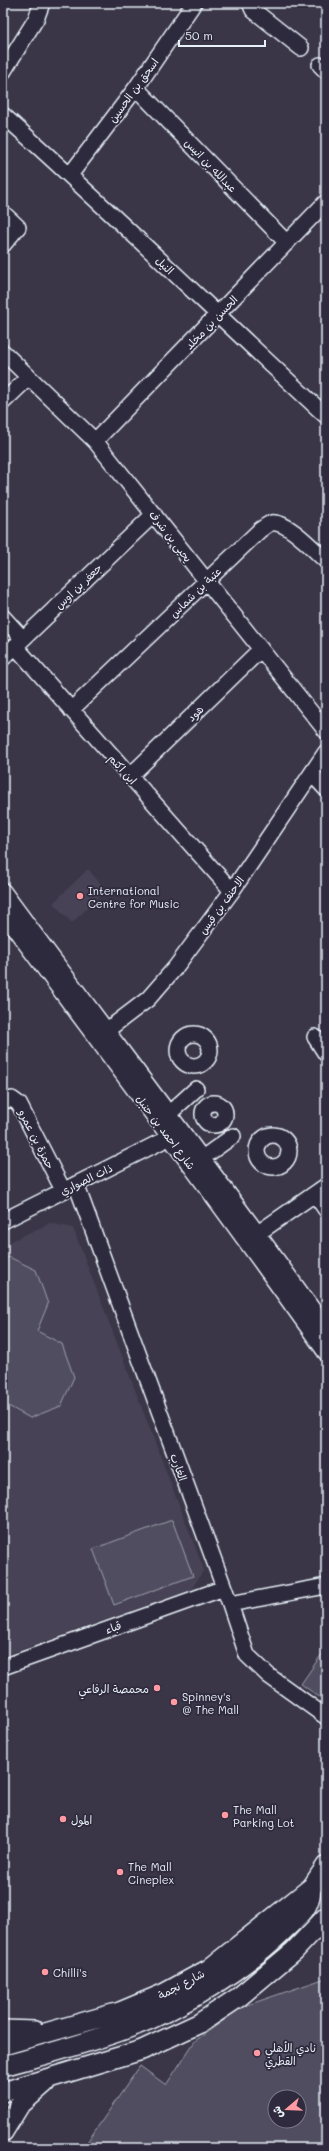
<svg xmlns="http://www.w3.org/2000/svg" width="329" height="2151" viewBox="0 0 329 2151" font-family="Mali,'Playpen Sans Arabic',sans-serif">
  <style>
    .built { fill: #464354 }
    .green { fill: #504e5f; stroke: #9ca0ac; fill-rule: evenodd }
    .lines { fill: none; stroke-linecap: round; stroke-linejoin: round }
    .minor-casing { stroke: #e8f1f8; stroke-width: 18 }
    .major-casing { stroke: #e8f1f8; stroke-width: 22 }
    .minor { stroke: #2f2a3d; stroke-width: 15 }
    .major { stroke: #2f2a3d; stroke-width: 19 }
    .poi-dot { fill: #ff9aa2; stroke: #2f2a3d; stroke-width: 1.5 }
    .labels { text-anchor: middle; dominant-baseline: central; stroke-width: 3.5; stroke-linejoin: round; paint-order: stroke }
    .street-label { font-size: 11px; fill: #e8f1f8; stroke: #2f2a3d }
    .poi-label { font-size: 11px; fill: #e8f1f8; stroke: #2f2a3d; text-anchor: start }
  </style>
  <rect width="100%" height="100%" fill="#3a3648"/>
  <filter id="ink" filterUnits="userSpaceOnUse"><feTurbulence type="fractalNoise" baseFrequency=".025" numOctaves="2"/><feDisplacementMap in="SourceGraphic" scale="8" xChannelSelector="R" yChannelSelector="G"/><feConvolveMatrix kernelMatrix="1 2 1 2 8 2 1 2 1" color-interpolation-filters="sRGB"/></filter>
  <g filter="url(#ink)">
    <path class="built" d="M88,869L106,890L72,923L53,903Z
      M50,1223L73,1228L204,1570L191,1590L3,1656V1245Z"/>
    <path class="green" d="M9,1257L36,1270L48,1304L37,1331L62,1344L74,1377L61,1406L30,1418L3,1403V1259Z
      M172,1520L193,1576L114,1605L93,1549Z
      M326,1648V1700L325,1701L301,1684Z
      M326,1978V2148H83L140,2066L166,2085L195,2041L242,2007ZM275,2097H299V2121H275Z"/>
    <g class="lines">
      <g class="minor-casing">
        <path id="minor" d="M250,3L253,10L301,48
          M320,65L326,71
          M3,72L36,19L42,3
          M136,88L287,243
          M3,115C113,213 218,316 326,416
          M70,175L136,88L194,3
          M3,213L18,227L3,245
          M3,352L95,441L326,731
          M3,402L29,377
          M95,441L326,202
          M3,617L23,639
          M15,646L232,891
          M3,658L154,514
          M71,710L260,530C263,528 268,524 271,523C287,520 315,551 326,561
          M312,774L326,789
          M130,776L261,649
          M3,891C110,1037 221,1180 326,1328
          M3,913C111,1059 221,1204 326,1353
          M178 1050a16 16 0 1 1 32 0a16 16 0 1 1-32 0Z
          M98,1037L148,999L175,968L232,891L326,752
          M315,1037L326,1054
          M3,1101L12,1099L19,1104L63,1190
          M203 1114a11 11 0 1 1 22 0a11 11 0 1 1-22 0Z
          M162,1120L196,1089
          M257 1151a16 16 0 1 1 32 0a16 16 0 1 1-32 0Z
          M194,1164L233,1136
          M76,1184L230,1604L247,1655L269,1676L326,1717
          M315,1194L326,1210
          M3,1221L170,1137
          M251,1238L326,1186
          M230,1604L326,1586
          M3,1667L224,1588"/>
      </g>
      <g class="major-casing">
        <path id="major" d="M3,2030L35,2031
          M3,2045L120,2012L163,1994L209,1969L312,1887L326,1866
          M3,2066C46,2054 89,2043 131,2027C182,2008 244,1969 283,1931C297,1917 309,1911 311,1890
          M3,2092L142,2050L200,2023L239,1997L294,1951L326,1917
          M3,2132L19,2106L45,2083"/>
      </g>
      <use href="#minor" class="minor"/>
      <use href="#major" class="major"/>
    </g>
  </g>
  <g class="poi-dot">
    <circle cx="80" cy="896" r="4"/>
    <circle cx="157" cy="1688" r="4"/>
    <circle cx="174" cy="1702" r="4"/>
    <circle cx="225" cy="1815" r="4"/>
    <circle cx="63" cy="1819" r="4"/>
    <circle cx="120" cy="1872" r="4"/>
    <circle cx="45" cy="1972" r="4"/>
    <circle cx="257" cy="2053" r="4"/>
  </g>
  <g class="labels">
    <g class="street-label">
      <text transform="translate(133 90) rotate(-54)">اسحق بن الحسين</text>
      <text transform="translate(211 165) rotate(46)">عبدالله بن انيس</text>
      <text transform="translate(165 265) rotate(44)">النيل</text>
      <text transform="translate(211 322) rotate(-46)">الحسن بن مخلد</text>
      <text transform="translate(171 536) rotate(52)">يحيى بن شرف</text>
      <text transform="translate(78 586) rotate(-44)">جعفر بن اوس</text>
      <text transform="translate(195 592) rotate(-44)">عتبة بن شماس</text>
      <text transform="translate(195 713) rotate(-44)">هود</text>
      <text transform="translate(123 769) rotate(48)">ابن اكثم</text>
      <text transform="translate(221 905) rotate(-54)">الاحنف بن قيس</text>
      <text transform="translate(166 1132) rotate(53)">شارع احمد بن حنبل</text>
      <text transform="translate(37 1139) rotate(63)">حمزة بن عمرو</text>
      <text transform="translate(86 1179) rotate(-26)">ذات الصواري</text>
      <text transform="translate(179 1467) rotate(70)">الغارب</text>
      <text transform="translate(113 1627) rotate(-20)">قباء</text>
      <text transform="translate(181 1984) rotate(-28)">شارع نجمة</text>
    </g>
    <g class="poi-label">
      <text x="88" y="890">International<tspan x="88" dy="13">Centre for Music</tspan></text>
      <text x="149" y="1688" text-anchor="end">محمصة الرفاعي</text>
      <text x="182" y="1696">Spinney's<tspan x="182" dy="13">@ The Mall</tspan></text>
      <text x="233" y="1809">The Mall<tspan x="233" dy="13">Parking Lot</tspan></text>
      <text x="71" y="1819">المول</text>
      <text x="128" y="1866">The Mall<tspan x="128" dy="13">Cineplex</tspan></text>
      <text x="53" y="1972">Chilli's</text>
      <text x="265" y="2047">نادي الأهلي<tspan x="265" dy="13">القطري</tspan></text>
    </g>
  </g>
  <rect width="329" height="2151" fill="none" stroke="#2f2a3d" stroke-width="16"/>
  <rect x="8" y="8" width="313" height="2135" fill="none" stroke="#e8f1f8" stroke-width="1.5" filter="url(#ink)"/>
  <g transform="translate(287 2109) rotate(251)"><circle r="19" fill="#2f2a3d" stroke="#797a88"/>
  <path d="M0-3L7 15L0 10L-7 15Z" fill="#ff9aa2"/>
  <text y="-6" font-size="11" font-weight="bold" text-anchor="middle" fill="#e8f1f8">ش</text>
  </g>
  <path d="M179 40v6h86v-6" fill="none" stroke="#e8f1f8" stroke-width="2"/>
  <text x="185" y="40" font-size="12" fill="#e8f1f8" stroke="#2f2a3d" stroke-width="3" paint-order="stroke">50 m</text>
</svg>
